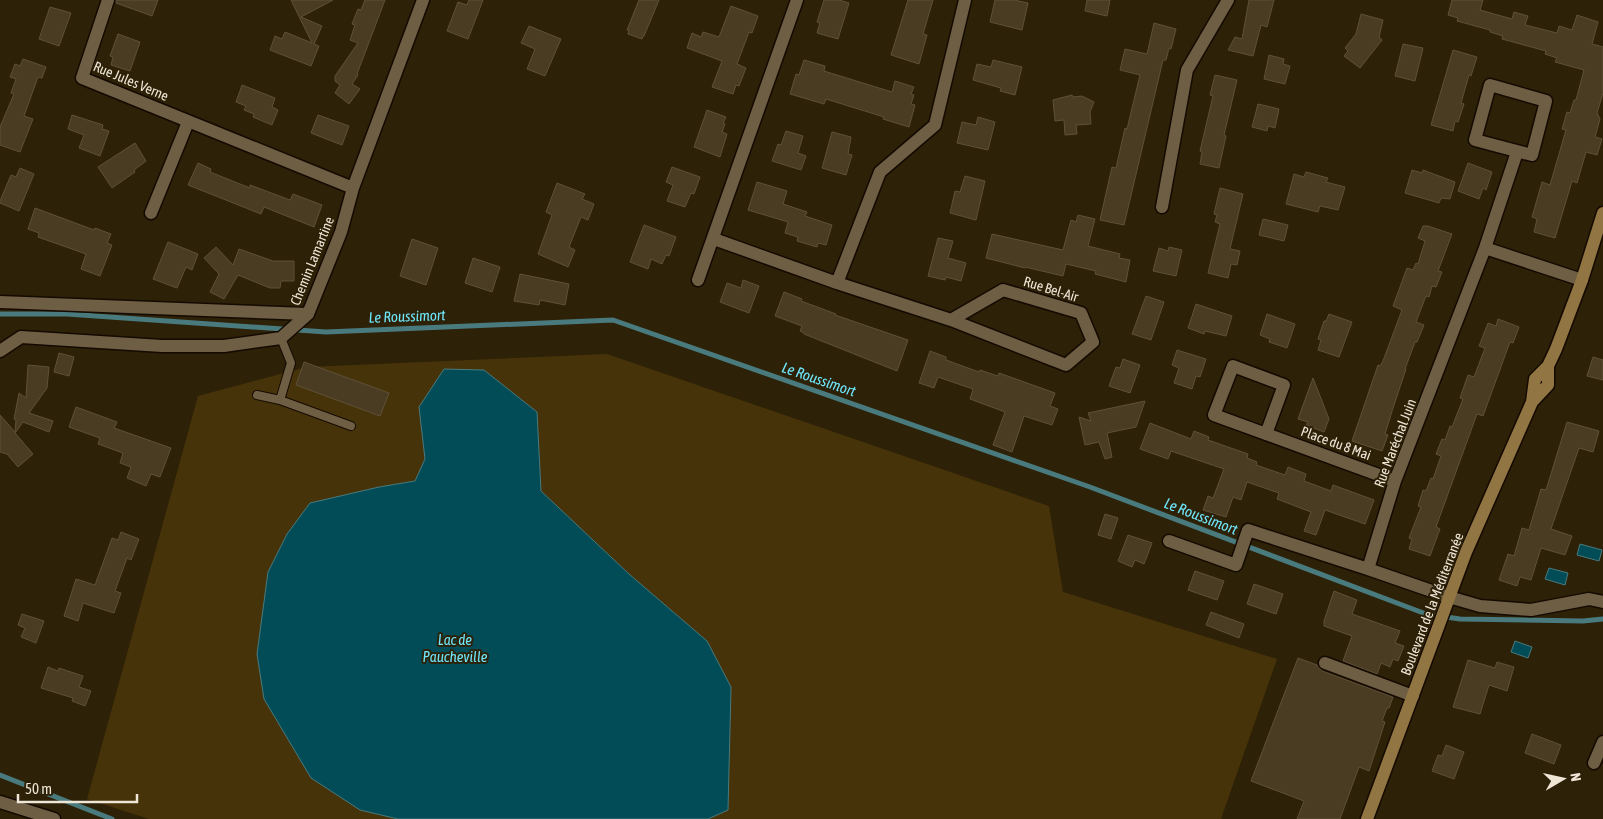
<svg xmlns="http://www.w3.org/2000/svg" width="1603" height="819" viewBox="0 0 1603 819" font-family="'Asap Condensed',sans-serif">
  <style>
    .green { fill: #473309 }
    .water { fill: #024c57; stroke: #497a7d }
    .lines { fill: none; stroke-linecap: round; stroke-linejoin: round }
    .stream { stroke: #497a7d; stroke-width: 5 }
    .building { fill: #4a3c23; stroke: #5f5137 }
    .service-casing { stroke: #150a00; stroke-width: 10 }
    .minor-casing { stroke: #150a00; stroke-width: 15 }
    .secondary-casing { stroke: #150a00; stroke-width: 15 }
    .service { stroke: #6d5e44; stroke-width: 8 }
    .minor { stroke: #6d5e44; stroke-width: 12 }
    .secondary { stroke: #917643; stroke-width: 12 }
    .labels { text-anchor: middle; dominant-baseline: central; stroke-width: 4; stroke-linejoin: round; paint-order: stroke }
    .street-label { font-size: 14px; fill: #efe6d7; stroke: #2d2107 }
    .water-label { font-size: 15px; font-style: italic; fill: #6ee6fb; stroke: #2d2107 }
  </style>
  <rect width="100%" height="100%" fill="#2d2107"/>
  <path class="green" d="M607,354L1049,506L1063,592L1277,659L1221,819H708L728,809L731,687L707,641L629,574L541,491L537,411L420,407L425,459L415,481L379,487L360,810L398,819H149L87,799L198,396L307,367Z"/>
  <path class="water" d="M444,369L484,370L537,412L541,491L629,574L707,641L731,687L728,810L708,819H398L360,810L311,778L264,699L257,654L268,572L287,534L310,503L379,487L415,481L425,459L419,407Z
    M1580,544L1602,550L1599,561L1577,555Z
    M1549,568L1568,573L1565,585L1545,579Z
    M1515,641L1532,647L1528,658L1511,652Z"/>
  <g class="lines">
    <path class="stream" d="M0,314H67L326,332L613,320L1090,487L1426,614L1460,619L1583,621L1603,619
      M0,775L112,819"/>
  </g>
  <path class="building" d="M116,0H158L152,16L116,3Z
    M291,0H333L301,17L322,26L314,44L319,46L311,66L270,50L275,36L282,39L285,32L312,43Z
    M365,0H385L357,74L358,75L352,84L360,89L349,104L335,93L340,85L335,81V76L358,43L350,40L355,25L352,24L358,9L361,10Z
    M469,0H483L468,39L447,31L458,2L467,5Z
    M639,0H659L644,36H643L642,39L628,34L629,30H627Z
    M824,0H839L849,3L838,39L817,33L820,23L817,22Z
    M908,0H933L923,34L927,35L919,64L891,55Z
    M995,0H1014L1028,3L1022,30L990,22Z
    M1087,0H1110L1107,16L1085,11Z
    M1249,0H1274L1267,27L1261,25L1253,56L1228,50L1235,37L1242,39Z
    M1452,0H1483L1480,10L1512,19L1514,12L1528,16L1525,25L1557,33L1559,26L1572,30L1577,15L1598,22L1592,44L1603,47V93L1597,113L1600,119L1595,137L1602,139L1597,155L1586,152L1577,183L1572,181L1555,238L1534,232L1537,219L1532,217L1542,182L1550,185L1566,130L1562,129L1567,112L1570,113L1574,100H1576L1584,70L1555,62L1557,58L1545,54L1546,51L1502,39L1503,36L1490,32V30L1457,21L1458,18L1448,15Z
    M731,6L758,16L752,33L749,32L737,64L746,68L739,86L736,85L733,94L712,87L722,61L687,48L692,33L701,37L703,32L719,37Z
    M50,7L71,13L59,46L39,39Z
    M1361,14L1383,20L1379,37L1382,40L1360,68L1344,56L1348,51L1345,48L1356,34Z
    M1154,23L1176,29L1171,49L1169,48L1166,60H1163L1124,225L1100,220L1112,167L1116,168L1125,128L1127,129L1140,75L1120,70L1125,49L1147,54Z
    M529,26L561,39L545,76L527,69L535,49L521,43Z
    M118,34L140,42L130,71L111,65L113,57L110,56Z
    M1403,44L1423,48L1415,81L1395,76Z
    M1453,50L1477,57L1471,76L1469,75L1461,103L1464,104L1458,122L1455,121L1453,131L1431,125Z
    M1269,55L1284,59L1283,64L1290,66L1285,84L1264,79Z
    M23,59L46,67L42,78L38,77L24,116L33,119L20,152L0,145V127L14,94L11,93L16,79L10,77L15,64L20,66Z
    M804,60L825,66L824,71L892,92L895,81L914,87L911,94L914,95L911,104L915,105L909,127L883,119L884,117L826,99L824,104L790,94L796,74L799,75Z
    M993,60L1022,67L1015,95L1000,91L1001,88L973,80L977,64L991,67Z
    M1215,75L1237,80L1224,135L1226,136L1219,168L1200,164L1202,152L1200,151L1213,96L1210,95Z
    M242,85L275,98L272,107L278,110L272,125L253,117L254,114L244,110L246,106L236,102Z
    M1072,95L1073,97L1082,96L1094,102L1090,112L1091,124L1076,125L1077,134L1065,135L1064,120L1055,121L1053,100Z
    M1258,104L1279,109L1275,128L1268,126L1267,131L1252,127Z
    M707,110L726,117L723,123L725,124L722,132L727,134L720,157L694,147Z
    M72,115L103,125L102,129L109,131L100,156L79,148L84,135L68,129Z
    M318,115L349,126L342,145L311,133Z
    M978,117L995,122L988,150L957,143L962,122L976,125Z
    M786,131L803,136L798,153L806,156L801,170L772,161L778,144L781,145Z
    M832,132L851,137L848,154L852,155L846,175L822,168Z
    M135,143L146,161L134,170L135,172L112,188L98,167Z
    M198,163L211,169L210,172L250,188V185L290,200L293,194L322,205L314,227L264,207L261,214L188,185Z
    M1468,163L1492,172L1486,190L1483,188L1479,199L1458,191Z
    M672,167L700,177L694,194L691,193L685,207L667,201L673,185L666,182Z
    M20,168L34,174L19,211L0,203V201L11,175L16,177Z
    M1412,170L1422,173L1423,170L1455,182L1450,199L1441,198L1439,203L1405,193Z
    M1306,172L1328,178L1326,182L1345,187L1338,210L1320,206L1318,212L1286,204L1294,174L1304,177Z
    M965,176L985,181L976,220L950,213L955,191L960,192Z
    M757,182L787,191L783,204L807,212L805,216L832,225L826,245L818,243L817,247L797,241L798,237L785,233L788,222L748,210Z
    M557,183L585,194L582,199L594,204L588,220L581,217L569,247L575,250L568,267L538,254L552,215L546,212Z
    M1220,188L1243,194L1230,249L1240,251L1237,265L1231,264L1228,278L1208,273L1220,224L1215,222L1217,215L1214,214Z
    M35,208L94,230L95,228L111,234L107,243L112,245L100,276L81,269L86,254L38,237L39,233L28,229Z
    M1078,215L1095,219L1088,246L1120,254L1119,258L1130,260L1126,282L1095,274L1096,271L1066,264L1063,276L1025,267V268L986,258L992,234L1063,250L1071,220L1076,222Z
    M1263,219L1288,225L1284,241L1259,235Z
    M644,225L676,237L669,256L666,255L662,264L651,259L648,269L630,262Z
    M1423,226H1428L1452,234L1438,271L1442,272L1436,287L1432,286L1429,297L1426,296L1416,322L1424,325L1417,342H1415L1405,369H1406L1393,408L1385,434L1388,435L1382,451L1352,441L1378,365L1380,366L1383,361L1402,310L1393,306L1407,268L1413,270L1416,263L1418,264L1425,241L1418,238Z
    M938,238L953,241L948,258L966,263L961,281L946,277L945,280L928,276Z
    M412,239L438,248L426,285L400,276Z
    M168,242L198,254L192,270L186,267L177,288L153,279Z
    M216,247L233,265L239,249L273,261H294V281H281L280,288H270L238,275L224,299L210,292L219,274L204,258Z
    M1169,247L1182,250L1176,276L1153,271L1159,248L1168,251Z
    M473,258L500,267L492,292L465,283Z
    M520,274L569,284L565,305L540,300L539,305L514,301Z
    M743,280L759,286L749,313L720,302L727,283L741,288Z
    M784,292L802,299L801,301L836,314L835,315L908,340L897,371L804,334V333L800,331L802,326L775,316Z
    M1146,296L1164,302L1151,340L1132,334Z
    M1196,304L1232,316L1226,336L1205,331L1204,334L1188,328Z
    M1267,314L1295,324L1287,348L1269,342L1270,339L1260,335Z
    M1329,314L1352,322L1339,357L1318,350L1321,340L1318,339L1324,321H1326Z
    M1498,319L1519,327L1513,343L1510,342L1483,416L1477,414L1436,527L1440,529L1430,556L1409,549L1412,539L1409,538L1421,507L1418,506L1423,490L1426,491L1431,478L1433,479L1441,456L1436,454L1442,439L1445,440L1450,426L1452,427L1463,399L1460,398L1468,375L1474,377L1485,348L1479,346L1488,323L1496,326Z
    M1177,350L1206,359L1200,377L1196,376L1192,389L1174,383L1179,368L1172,365Z
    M930,351L946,357V360L979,372L980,370L998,376L999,373L1055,393L1050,406L1058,409L1052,425L1024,416L1012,452L993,445L1005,412L970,399L973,389L938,377L934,388L919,383Z
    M59,353L74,357L69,376L54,372Z
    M1593,357L1603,360V380L1587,376Z
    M1123,359L1140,365L1130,393L1109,386L1116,367L1120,368Z
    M304,362L389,393L380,416L296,385Z
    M28,365L49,367L47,388L29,413L53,421L49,432L23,422L15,433L33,454L18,467L7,454L0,452V415L15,432L16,420L14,419L19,393L26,398Z
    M1313,378L1329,419L1324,432L1306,425L1308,422L1298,419Z
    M1145,401L1136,427L1107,433L1112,457L1105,459L1099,442L1085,445L1079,417L1091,421L1088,413Z
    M76,407L117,422L114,428L171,448L160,477L151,474L146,486L127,478L131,467L120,463L123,453L98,444L100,438L69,427Z
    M1567,422L1599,431L1593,452L1579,448L1551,529L1572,536L1565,555L1541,548L1531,580L1520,577L1517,586L1499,580L1508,554L1514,556L1522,528L1529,530L1541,489L1546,490Z
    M1150,423L1191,439L1194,431L1209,437L1208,440L1248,454L1247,458L1257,462L1256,465L1285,475L1288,467L1306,474L1304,481L1331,491L1333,485L1374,500L1365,524L1325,510L1316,535L1304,531L1311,512L1277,499L1279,493L1247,482L1241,500L1233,497L1226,517L1203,510L1208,496L1213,498L1224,469L1171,451L1168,459L1140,449Z
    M1105,514L1118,518L1111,539L1098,535Z
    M121,532L139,539L131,560L127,558L115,591L121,593L114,613L83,603L78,621L64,616L76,579L95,585L112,538L118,540Z
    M1128,535L1152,543L1144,564L1135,560L1132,567L1118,561Z
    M1195,571L1224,581L1217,600L1188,590Z
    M1254,584L1283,594L1276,614L1247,604Z
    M1334,591L1357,600L1352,614L1400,631L1395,643L1404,646L1398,661L1393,659L1390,667L1381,663L1377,674L1343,661L1352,636L1324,626V621Z
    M1211,612L1244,624L1239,638L1206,625Z
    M22,614L44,621L36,643L21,637L25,628L18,625Z
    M1298,658L1317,665L1322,671L1393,697L1389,708H1387L1382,721L1385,722L1369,771L1359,767L1340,819H1297L1304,801L1251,781Z
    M1468,660L1495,668L1497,662L1514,667L1507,691L1489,685L1480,714L1453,707Z
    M48,667L58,671L59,668L83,676L79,687L91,691L85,706L72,701L73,698L41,688Z
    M1532,734L1561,745L1554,764L1525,753Z
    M1446,745L1464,752L1454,779L1432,771L1438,755L1442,756Z"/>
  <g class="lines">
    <g class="service-casing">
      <path id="service" d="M257,395L280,400L351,426
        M280,400L291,363L281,338"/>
    </g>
    <g class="minor-casing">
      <path id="minor" d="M108,0L82,78L353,188
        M1490,85L1546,101L1532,155L1475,140Z
        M1517,152L1485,248L1395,481L1368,569L1449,597L1480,606L1531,610L1589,599L1603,602
        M1162,207L1187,70L1228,0
        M151,213L188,122
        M714,239L837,283L951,320L1066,365L1093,342L1081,313L1003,290L951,320
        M1485,248L1582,280
        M698,280L797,0
        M837,283L880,172L935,125L965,0
        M0,302L308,314
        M0,351L21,337L162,346H224L281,338L308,314L341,232L353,188L423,0
        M1266,434L1284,385L1233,366L1214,415L1395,481
        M1169,541L1236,565L1248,530L1368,569
        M1325,663L1413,696
        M1594,763L1603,742
        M0,802L54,819"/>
    </g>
    <g class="secondary-casing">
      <path id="secondary" d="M1532,402L1535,379L1548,366L1556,349L1582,280L1603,213
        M1367,819L1466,552L1532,402L1548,385V366"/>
    </g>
    <use href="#service" class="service"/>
    <use href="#minor" class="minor"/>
    <use href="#secondary" class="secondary"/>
  </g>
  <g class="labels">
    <g class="street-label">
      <text transform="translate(131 81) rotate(23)">Rue Jules Verne</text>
      <text transform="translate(312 261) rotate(-68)">Chemin Lamartine</text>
      <text transform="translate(1051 289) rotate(17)">Rue Bel-Air</text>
      <text transform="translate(1336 443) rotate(20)">Place du 8 Mai</text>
      <text transform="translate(1395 443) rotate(-69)">Rue Maréchal Juin</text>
      <text transform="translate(1432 604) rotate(-69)">Boulevard de la Méditerranée</text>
    </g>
    <g class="water-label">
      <text transform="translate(407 316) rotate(-2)">Le Roussimort</text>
      <text transform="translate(819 379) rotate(19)">Le Roussimort</text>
      <text transform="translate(1201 516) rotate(21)">Le Roussimort</text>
      <text x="455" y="639">Lac de<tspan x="455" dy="17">Paucheville</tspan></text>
    </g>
  </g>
  <g transform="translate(1563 779) rotate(81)" stroke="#2d2107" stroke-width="4" paint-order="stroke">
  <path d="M0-4L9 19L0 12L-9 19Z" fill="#efe6d7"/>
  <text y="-8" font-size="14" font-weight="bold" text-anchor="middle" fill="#efe6d7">N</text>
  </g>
  <path d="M18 794v8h119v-8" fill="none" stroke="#efe6d7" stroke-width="2.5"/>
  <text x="25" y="794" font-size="15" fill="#efe6d7" stroke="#2d2107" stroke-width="4" paint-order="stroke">50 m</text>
</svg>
